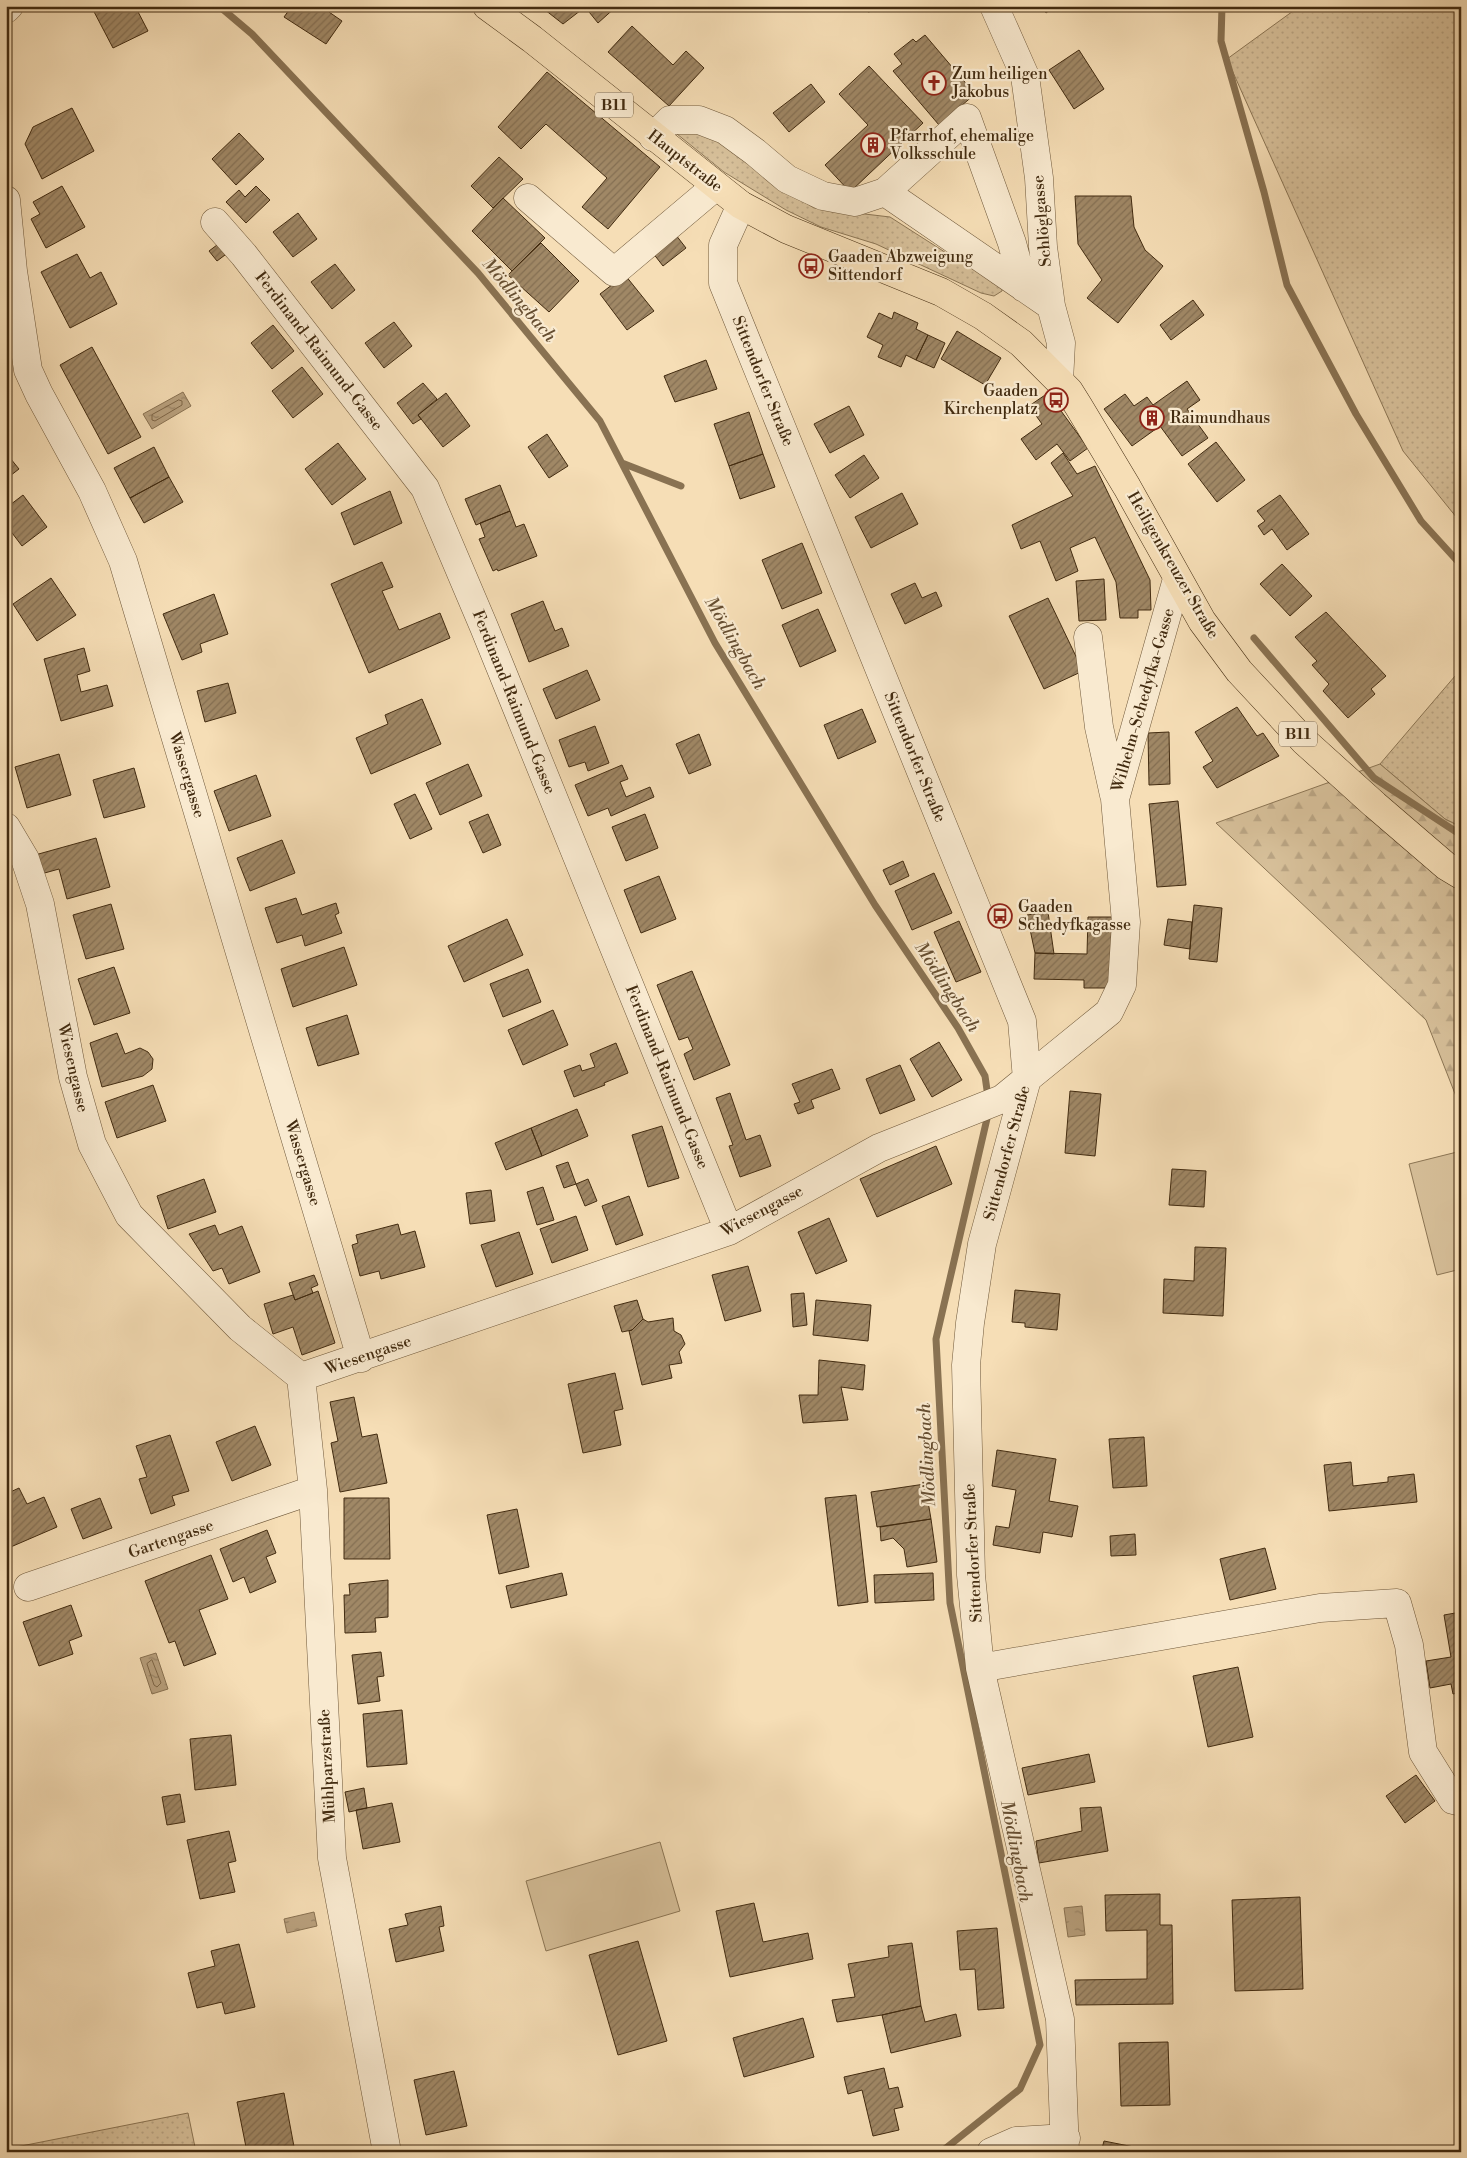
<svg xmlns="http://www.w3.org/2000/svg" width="1467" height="2158" viewBox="0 0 1467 2158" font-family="'Libre Bodoni',serif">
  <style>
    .green { fill: url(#green-dots); stroke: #8c7655 }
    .forest { fill: url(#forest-firs); stroke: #8c7655 }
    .pitch { fill: #d7c09a; stroke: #8c7655 }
    .water { fill: url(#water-ripples); stroke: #897252 }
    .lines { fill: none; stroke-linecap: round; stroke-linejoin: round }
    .shore { stroke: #7e6647; stroke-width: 1 }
    .stream { stroke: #897252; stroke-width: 7 }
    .building { fill: url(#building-hatch); stroke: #422b10 }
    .minor-casing { stroke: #6f583a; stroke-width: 29 }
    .major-casing { stroke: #422b10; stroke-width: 29 }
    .minor { stroke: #f9ead0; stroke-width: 28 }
    .major { stroke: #f6deb6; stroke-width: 28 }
    .labels { text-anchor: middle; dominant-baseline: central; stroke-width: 4.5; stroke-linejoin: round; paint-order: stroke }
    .shield { fill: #f9ead0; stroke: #79644a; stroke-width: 1 }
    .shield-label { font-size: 15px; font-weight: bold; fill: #422b10 }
    .poi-label { font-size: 16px; fill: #422b10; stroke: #f9ead0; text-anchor: start }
    .street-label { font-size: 16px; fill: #422b10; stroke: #f9ead0 }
    .water-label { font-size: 18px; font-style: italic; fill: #664e31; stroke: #f9ead0 }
  </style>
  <defs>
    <pattern id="green-dots" width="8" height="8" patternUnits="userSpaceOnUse" patternTransform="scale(1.25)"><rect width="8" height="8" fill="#d7c09a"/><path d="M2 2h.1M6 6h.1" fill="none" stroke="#baa584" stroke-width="1.8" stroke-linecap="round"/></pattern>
    <pattern id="forest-firs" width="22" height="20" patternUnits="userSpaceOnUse" patternTransform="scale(1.25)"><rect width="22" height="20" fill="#d7c09a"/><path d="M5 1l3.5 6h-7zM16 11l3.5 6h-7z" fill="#baa584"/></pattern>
    <pattern id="water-ripples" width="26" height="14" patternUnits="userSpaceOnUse" patternTransform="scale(1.25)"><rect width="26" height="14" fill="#b9a17e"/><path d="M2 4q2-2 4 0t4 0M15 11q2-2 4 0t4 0" fill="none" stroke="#988366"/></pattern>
    <pattern id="building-hatch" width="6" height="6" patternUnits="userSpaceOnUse" patternTransform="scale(1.25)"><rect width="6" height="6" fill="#a08866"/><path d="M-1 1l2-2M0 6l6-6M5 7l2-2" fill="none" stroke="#846f53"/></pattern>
  </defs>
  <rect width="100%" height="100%" fill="#f6deb6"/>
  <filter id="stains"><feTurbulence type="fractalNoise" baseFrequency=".004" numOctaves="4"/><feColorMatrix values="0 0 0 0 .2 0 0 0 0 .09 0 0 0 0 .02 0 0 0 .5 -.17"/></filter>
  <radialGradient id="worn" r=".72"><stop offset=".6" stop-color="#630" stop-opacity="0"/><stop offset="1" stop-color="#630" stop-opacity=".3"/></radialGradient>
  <path class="green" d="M1300,6H1461V523L1403,451L1227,59Z
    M672,130L706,134L737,151L784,190L814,208L890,217L962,263L1003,280L1002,291L994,296L981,293L876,244L821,227L786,210L724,172Z
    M1461,669V827L1445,819L1380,764Z
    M188,2113L196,2152H6V2149Z"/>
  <path class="forest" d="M1380,764L1445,819L1461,827V1109L1426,1020L1216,823Z"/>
  <path class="pitch" d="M1461,1151V1269L1437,1275L1409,1164Z
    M660,1842L680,1911L546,1951L526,1881Z"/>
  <path class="water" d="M183,392L191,406L152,429L143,414Z
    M156,1653L168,1689L152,1694L140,1658Z
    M1082,1906L1085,1935L1068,1937L1064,1908Z
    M314,1912L317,1926L287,1933L284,1919Z"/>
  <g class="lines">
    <path class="shore" d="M179,400L182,401V405L155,421L152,420V415Z
      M152,1660L161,1683L157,1687L154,1685L147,1664Z"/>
    <path class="stream" d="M219,6L252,34L478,273L600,421L715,643L875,905L958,1028L985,1076L988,1097
      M1222,6L1221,41L1264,192L1287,285L1356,414L1421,521L1461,565
      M622,463L681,486
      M1254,638L1374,778L1461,835
      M941,2152L1020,2089L1040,2045L950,1603L936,1339L989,1110"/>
  </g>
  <path class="building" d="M91,6H135L148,31L113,48Z
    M292,6H332L329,12L342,21L326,44L284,17Z
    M540,6H617L598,23L585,7L563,24Z
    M864,6H897L868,12Z
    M1041,6H1055L1046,13Z
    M632,26L673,65L686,51L704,68L669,106L608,52Z
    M925,35L975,94L939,125L893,71L902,64L894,54L913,39L916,42Z
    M1079,50L1104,89L1074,109L1049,70Z
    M869,66L923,123L850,192L825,165L868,125L839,94Z
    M547,72L660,167L608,229L582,207L607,178L546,124L521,149L498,127Z
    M811,84L825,102L789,132L773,113Z
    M72,108L94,151L42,179L25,144L33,127Z
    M239,133L264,159L236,185L212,159Z
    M499,157L523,179L493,208L471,186Z
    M62,186L85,227L46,248L31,219L40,214L33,202Z
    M256,186L270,200L246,223L226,202L239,190L245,197Z
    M1075,196H1131L1134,227L1145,250L1163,266L1118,323L1087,298L1102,280L1078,244Z
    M503,198L545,238L512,271L472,231Z
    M298,213L317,239L293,257L273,232Z
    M672,230L686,248L663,266L649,248Z
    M221,242L229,252L217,261L209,251Z
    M541,243L579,281L549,312L508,275Z
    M77,254L90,278L101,272L117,304L70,328L41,272Z
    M335,264L355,290L332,309L311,282Z
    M625,275L654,311L627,330L600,294Z
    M1193,300L1204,315L1171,340L1160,325Z
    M894,312L918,323L916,329L928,335L916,360L906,355L901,367L878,357L883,345L867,337L879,313L892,319Z
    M394,322L412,346L384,368L365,343Z
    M273,325L294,351L272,369L251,343Z
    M957,331L1001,358L985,385L941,359Z
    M928,335L945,343L934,368L916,360Z
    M92,347L141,437L108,454L60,365Z
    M706,360L717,389L675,402L664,376Z
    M302,367L323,394L293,418L272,391Z
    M1187,381L1200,400L1187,409L1208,438L1182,456L1160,426L1132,446L1104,409L1125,394L1134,406L1147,397L1153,405Z
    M423,383L437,399L418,415L421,419L413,424L397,403Z
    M446,393L470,426L443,447L418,415Z
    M1048,393L1088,448L1070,461L1057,444L1036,460L1021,439L1042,424L1029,406Z
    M849,406L864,435L830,453L814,424Z
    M749,412L763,454L729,466L714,424Z
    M547,434L568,466L549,478L528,447Z
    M1216,442L1245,480L1217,502L1188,464Z
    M338,443L366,479L332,505L305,469Z
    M154,447L169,477L130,498L114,468Z
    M6,453L19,469L6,479Z
    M1063,453L1077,474L1095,466L1150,580L1151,610H1138V618H1120L1116,582L1095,537L1070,548L1078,571L1056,581L1040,541L1021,549L1012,525L1073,496L1051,463Z
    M763,454L775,487L740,499L729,466Z
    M864,455L879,478L850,498L835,475Z
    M169,477L183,502L144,523L130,498Z
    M500,485L510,511L476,525L465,499Z
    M390,491L402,523L354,545L341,513Z
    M902,493L918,524L871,548L855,517Z
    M23,495L47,527L22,546L6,525V508Z
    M1280,495L1309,534L1287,550L1272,529L1264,535L1258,526L1265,521L1257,511Z
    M510,511L516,527L524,524L537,556L498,571L497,569L493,571L479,539L485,537L480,523Z
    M802,543L822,593L782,609L762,560Z
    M382,562L393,587L382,591L399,630L440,613L450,638L369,673L331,584Z
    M1282,564L1312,596L1290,616L1260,584Z
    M51,578L76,615L37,641L13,604Z
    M1104,579L1106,620L1079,621L1076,581Z
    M915,583L922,598L936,592L942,606L905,624L891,594Z
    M214,594L228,634L200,644L202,652L182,660L163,614Z
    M1048,598L1083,671L1044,689L1009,616Z
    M543,601L555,631L562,628L569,646L529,662L511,614Z
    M818,609L836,651L800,667L782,625Z
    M1326,612L1386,676L1371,689L1375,694L1348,718L1323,691L1329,684L1312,665L1317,661L1295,637Z
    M84,648L90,671L77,675L81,692L107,685L113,706L61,721L44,659Z
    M587,670L600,700L556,719L543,689Z
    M228,683L236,713L205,722L197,691Z
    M422,699L441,744L371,774L356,738L388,724L385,715Z
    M1237,707L1257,736L1263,733L1279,756L1217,788L1203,767L1213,761L1195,732Z
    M862,709L876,742L838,759L824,725Z
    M595,726L609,763L588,771L585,762L569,767L559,740Z
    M1169,732L1170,784L1149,785L1148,733Z
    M699,734L711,765L689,774L676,744Z
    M59,754L71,795L27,808L15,767Z
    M468,764L482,796L440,815L426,783Z
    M622,765L628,779L620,782L626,797L650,787L654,797L611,816L608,808L588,816L575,785Z
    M134,768L145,807L104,818L93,780Z
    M256,775L271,816L229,831L214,791Z
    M415,794L432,829L410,839L394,804Z
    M1178,801L1186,885L1157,887L1149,804Z
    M488,814L501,845L483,853L469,822Z
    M645,814L658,848L626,861L612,827Z
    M96,838L110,887L67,899L59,869L41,874L35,855Z
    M282,840L295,873L250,891L237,858Z
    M903,861L909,876L890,885L883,870Z
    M934,873L952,913L912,930L895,891Z
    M659,876L676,919L641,933L624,890Z
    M296,898L302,915L336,903L339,913L335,915L342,933L305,946L302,935L277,943L265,908Z
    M111,904L124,949L86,959L73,915Z
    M1194,905L1222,908L1217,962L1189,959Z
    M1048,912L1054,954L1035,953L1027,915Z
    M1088,917H1115L1114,988H1084V980L1034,979L1035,953L1087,954Z
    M507,919L523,955L464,982L448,946Z
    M1168,919L1192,922L1190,949L1164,945Z
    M959,921L981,972L956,982L934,932Z
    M344,947L357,985L293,1007L281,969Z
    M114,967L130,1013L94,1025L78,979Z
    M528,969L541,1002L503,1017L490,984Z
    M692,971L730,1065L694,1080L684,1054L693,1049L688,1037L679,1040L657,985Z
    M553,1010L568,1045L523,1065L508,1030Z
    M347,1015L359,1054L318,1066L306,1028Z
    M117,1033L125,1054L140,1048L148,1052L153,1059L152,1069L143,1076L102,1087L90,1043Z
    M939,1042L962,1080L932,1097L910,1059Z
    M616,1043L628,1073L604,1083L605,1085L574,1097L564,1071L580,1065L582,1071L595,1067L590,1054Z
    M900,1065L915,1100L880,1114L866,1079Z
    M832,1069L840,1089L811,1100L814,1108L798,1114L794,1104L800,1102L792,1084Z
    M153,1085L166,1121L117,1138L105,1102Z
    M1070,1091L1101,1094L1095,1156L1065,1153Z
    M730,1093L746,1140L760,1135L771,1166L740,1177L729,1146L733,1145L716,1098Z
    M577,1109L588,1136L542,1156L531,1128Z
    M662,1126L679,1178L648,1187L632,1135Z
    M531,1128L542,1156L506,1170L495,1143Z
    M936,1146L952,1184L877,1217L860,1179Z
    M568,1162L576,1184L564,1188L556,1166Z
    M1172,1169L1206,1171L1204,1207L1169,1205Z
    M204,1179L216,1212L168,1229L157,1196Z
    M588,1179L597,1201L585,1206L576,1184Z
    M543,1187L554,1220L537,1225L527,1192Z
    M491,1190L495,1221L470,1224L466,1193Z
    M629,1196L643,1235L616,1245L602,1206Z
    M576,1216L588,1250L552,1263L540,1229Z
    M829,1218L847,1261L816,1274L798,1232Z
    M398,1224L401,1235L415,1231L425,1267L381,1279L379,1271L360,1276L352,1245L358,1243L356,1235Z
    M215,1225L219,1235L242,1226L260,1272L229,1284L222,1268L213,1271L189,1234Z
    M519,1232L533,1274L496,1287L481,1245Z
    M1195,1247L1226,1248L1223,1316L1163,1313L1164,1279L1194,1281Z
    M748,1266L761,1311L725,1321L712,1275Z
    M314,1275L318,1285L311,1288L313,1293L295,1300L289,1283Z
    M1015,1290L1060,1294L1057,1330L1025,1327V1323L1012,1322Z
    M318,1291L335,1343L302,1355L293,1327L273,1334L264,1304L293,1295L295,1300Z
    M804,1293L807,1325L793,1327L791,1294Z
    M637,1300L643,1319L632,1330L622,1332L614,1306Z
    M816,1300L871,1305L868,1341L813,1335Z
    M673,1318L674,1331L681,1335L685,1344L679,1352L682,1363L669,1365L672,1378L642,1385L629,1331L632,1330L643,1319L648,1322Z
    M819,1360L865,1365L863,1390L841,1387L848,1420L803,1423L799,1395H818Z
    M615,1373L623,1409L614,1411L621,1445L583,1453L568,1384Z
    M354,1397L362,1437L377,1434L387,1483L340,1492L331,1443L338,1441L330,1402Z
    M255,1426L271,1465L232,1481L216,1442Z
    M170,1435L189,1491L172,1496L175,1505L151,1514L139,1479L147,1477L136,1446Z
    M1144,1437L1147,1486L1113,1488L1109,1439Z
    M997,1450L1056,1459L1049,1501L1078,1506L1072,1537L1043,1532L1040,1553L993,1545L996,1526L1009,1528L1016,1490L992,1486Z
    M1351,1462L1353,1486L1388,1482V1477L1414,1474L1417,1502L1329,1511L1324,1465Z
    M925,1484L931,1519L877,1527L871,1492Z
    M19,1488L27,1504L44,1497L57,1527L6,1549V1494Z
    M856,1495L868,1602L838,1606L825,1498Z
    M100,1498L112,1528L83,1539L71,1509Z
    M344,1498H389L390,1559H344Z
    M517,1509L529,1567L499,1574L487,1515Z
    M931,1519L937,1562L907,1567L904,1549L893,1538L881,1541L880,1527Z
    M267,1530L276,1553L266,1557L276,1582L250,1593L244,1577L233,1582L220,1549Z
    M1135,1534L1136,1555L1111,1556L1110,1536Z
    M1265,1548L1276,1589L1230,1600L1220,1559Z
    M211,1555L228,1599L199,1610L216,1654L184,1666L175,1641L169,1643L145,1581Z
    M562,1573L567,1595L511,1608L506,1586Z
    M933,1573L934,1600L875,1603L874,1575Z
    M388,1580V1617L375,1618L376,1632L345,1633L344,1595H350L349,1584Z
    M71,1605L82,1636L69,1641L73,1654L39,1666L23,1622Z
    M1461,1612V1692L1453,1694L1451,1684L1430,1688L1426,1661L1451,1657L1444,1615Z
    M381,1652L384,1676L377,1677L380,1701L358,1704L352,1655Z
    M1238,1667L1253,1737L1208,1747L1193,1676Z
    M402,1710L407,1764L367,1767L363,1714Z
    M231,1735L236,1785L195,1790L190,1739Z
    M1089,1754L1095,1782L1028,1795L1022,1768Z
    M1416,1775L1435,1801L1405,1823L1386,1796Z
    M364,1788L367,1808L349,1812L345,1792Z
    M180,1794L185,1822L167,1825L162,1797Z
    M392,1803L400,1842L363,1849L356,1810Z
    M1101,1807L1108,1851L1039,1863L1036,1841L1082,1831L1080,1808Z
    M229,1831L236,1861L228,1863L235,1892L200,1899L187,1840Z
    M1160,1894V1925H1172L1173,2004L1076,2005L1075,1980L1147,1979V1930L1106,1931L1105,1895Z
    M1300,1897L1303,1989L1235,1991L1232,1900Z
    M754,1903L763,1942L808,1933L813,1959L730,1977L716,1911Z
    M441,1906L444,1926L439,1927L444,1951L396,1962L389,1929L408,1925L405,1914Z
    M997,1928L1004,2008L978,2010L975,1969L960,1970L957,1931Z
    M638,1941L667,2041L618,2055L589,1955Z
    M912,1943L921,2006L882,2015L837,2022L832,2000L855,1997L848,1964L889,1957L888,1946Z
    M239,1944L255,2007L225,2014L222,2002L197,2008L188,1973L215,1966L211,1951Z
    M921,2006L925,2022L956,2014L961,2036L891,2053L882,2015Z
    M803,2018L814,2057L744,2077L733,2038Z
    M1168,2042L1170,2105L1121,2106L1119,2043Z
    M884,2068L889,2089L898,2087L903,2107L894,2109L899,2130L873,2136L862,2090L848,2094L844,2077Z
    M454,2071L467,2126L426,2135L414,2080Z
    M284,2093L295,2152H247L237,2102Z
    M1104,2141L1139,2148L1138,2152H1101Z"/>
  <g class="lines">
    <g class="minor-casing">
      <path id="minor" d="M994,6L1025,76L1039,178L1043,247L1051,306L1061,343L1059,381
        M6,9L9,6
        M653,137L670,120H699L725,130L755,152L787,179L823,196L855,202L885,192L1051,306
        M885,192L967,118L1012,243L1024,288
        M528,198L614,272L716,186
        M6,200L13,271L28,370L39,394L92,491L123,561L361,1358
        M741,205L723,245V283L1022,1021L1027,1079L982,1244L970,1323L966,1365L971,1575L980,1668L1060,2019L1065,2152
        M215,222L244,255L425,488L484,627L729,1231
        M1088,637L1099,727L1114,795
        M6,827L25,859L40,904L73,1077L92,1144L129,1215L240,1328L301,1377L729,1231L879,1148L1002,1099L1109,1012L1122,985L1126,922L1115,799L1177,579
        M301,1377L313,1490L332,1858L387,2152
        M28,1587L313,1490
        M980,1668L1320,1608L1397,1603L1409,1645L1423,1752L1453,1800L1461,1802
        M991,2152L1016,2141L1066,2138"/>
    </g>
    <g class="major-casing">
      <path id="major" d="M487,6L532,39L741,205L786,229L941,292L983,316L1021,343L1069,391L1079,407L1127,487L1202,621L1239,671L1304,741L1375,805L1446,866L1461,875"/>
    </g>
    <use href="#minor" class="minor"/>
    <use href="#major" class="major"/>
  </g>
  <defs>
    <g id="church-ring" transform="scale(1.25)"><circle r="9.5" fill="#f9ead0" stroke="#8f2418" stroke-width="1.5"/><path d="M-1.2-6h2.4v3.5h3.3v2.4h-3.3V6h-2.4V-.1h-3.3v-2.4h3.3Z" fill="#8f2418"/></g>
    <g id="building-ring" transform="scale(1.25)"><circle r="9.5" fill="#f9ead0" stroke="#8f2418" stroke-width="1.5"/><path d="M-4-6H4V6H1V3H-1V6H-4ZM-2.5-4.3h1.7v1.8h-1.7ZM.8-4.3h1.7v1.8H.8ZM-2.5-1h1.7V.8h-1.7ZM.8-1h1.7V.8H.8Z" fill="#8f2418"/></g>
    <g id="bus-ring" transform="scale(1.25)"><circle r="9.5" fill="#f9ead0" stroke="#8f2418" stroke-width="1.5"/><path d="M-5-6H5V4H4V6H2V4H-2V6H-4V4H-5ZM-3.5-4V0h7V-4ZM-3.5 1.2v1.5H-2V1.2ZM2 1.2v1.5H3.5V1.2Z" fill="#8f2418"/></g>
  </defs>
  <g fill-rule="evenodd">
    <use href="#church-ring" x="934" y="83"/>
    <use href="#building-ring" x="873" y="145"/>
    <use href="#bus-ring" x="811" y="266"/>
    <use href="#bus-ring" x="1056" y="400"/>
    <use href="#building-ring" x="1152" y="418"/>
    <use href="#bus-ring" x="1000" y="916"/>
  </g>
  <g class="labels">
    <g class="shield">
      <rect x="595" y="92.5" width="38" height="25" rx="4"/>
      <rect x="1279" y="721.5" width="38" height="25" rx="4"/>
    </g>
    <g class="shield-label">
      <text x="614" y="105">B11</text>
      <text x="1298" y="734">B11</text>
    </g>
    <g class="poi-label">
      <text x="952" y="74">Zum heiligen<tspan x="952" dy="18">Jakobus</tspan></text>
      <text x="890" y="136">Pfarrhof, ehemalige<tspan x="890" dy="18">Volksschule</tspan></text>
      <text x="828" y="257">Gaaden Abzweigung<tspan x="828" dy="18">Sittendorf</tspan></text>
      <text x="1038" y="391" text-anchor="end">Gaaden<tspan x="1038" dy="18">Kirchenplatz</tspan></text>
      <text x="1170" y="418">Raimundhaus</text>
      <text x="1018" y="907">Gaaden<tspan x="1018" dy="18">Schedyfkagasse</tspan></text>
    </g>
    <g class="street-label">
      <text transform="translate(685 161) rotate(38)">Hauptstraße</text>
      <text transform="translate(1042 221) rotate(-95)">Schlöglgasse</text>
      <text transform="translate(319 351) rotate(52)">Ferdinand-Raimund-Gasse</text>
      <text transform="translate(763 381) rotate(68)">Sittendorfer Straße</text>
      <text transform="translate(1173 565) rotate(60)">Heiligenkreuzer Straße</text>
      <text transform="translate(1143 700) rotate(-74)">Wilhelm-Schedyfka-Gasse</text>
      <text transform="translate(514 702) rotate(68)">Ferdinand-Raimund-Gasse</text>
      <text transform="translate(915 757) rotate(68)">Sittendorfer Straße</text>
      <text transform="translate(187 775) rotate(73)">Wassergasse</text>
      <text transform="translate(73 1068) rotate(77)">Wiesengasse</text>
      <text transform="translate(667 1077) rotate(68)">Ferdinand-Raimund-Gasse</text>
      <text transform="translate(1007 1153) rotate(-75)">Sittendorfer Straße</text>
      <text transform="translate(303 1163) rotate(73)">Wassergasse</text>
      <text transform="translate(762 1211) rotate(-28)">Wiesengasse</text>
      <text transform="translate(368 1355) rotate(-19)">Wiesengasse</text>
      <text transform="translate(171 1539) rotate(-19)">Gartengasse</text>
      <text transform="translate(973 1553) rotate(-93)">Sittendorfer Straße</text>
      <text transform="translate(327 1766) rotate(-93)">Mühlparzstraße</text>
    </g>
    <g class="water-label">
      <text transform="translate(519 300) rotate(50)">Mödlingbach</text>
      <text transform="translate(735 643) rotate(60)">Mödlingbach</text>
      <text transform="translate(947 987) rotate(57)">Mödlingbach</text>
      <text transform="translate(927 1455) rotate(-93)">Mödlingbach</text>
      <text transform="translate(1016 1851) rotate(79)">Mödlingbach</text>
    </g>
  </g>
  <rect width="1467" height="2158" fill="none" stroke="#f6deb6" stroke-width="25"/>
  <rect x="8" y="8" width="1452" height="2143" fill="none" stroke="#422b10" stroke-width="2.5"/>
  <rect x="12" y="12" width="1442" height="2133" fill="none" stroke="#422b10"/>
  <rect width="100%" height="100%" filter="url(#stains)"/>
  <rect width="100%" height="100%" fill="url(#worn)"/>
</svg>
